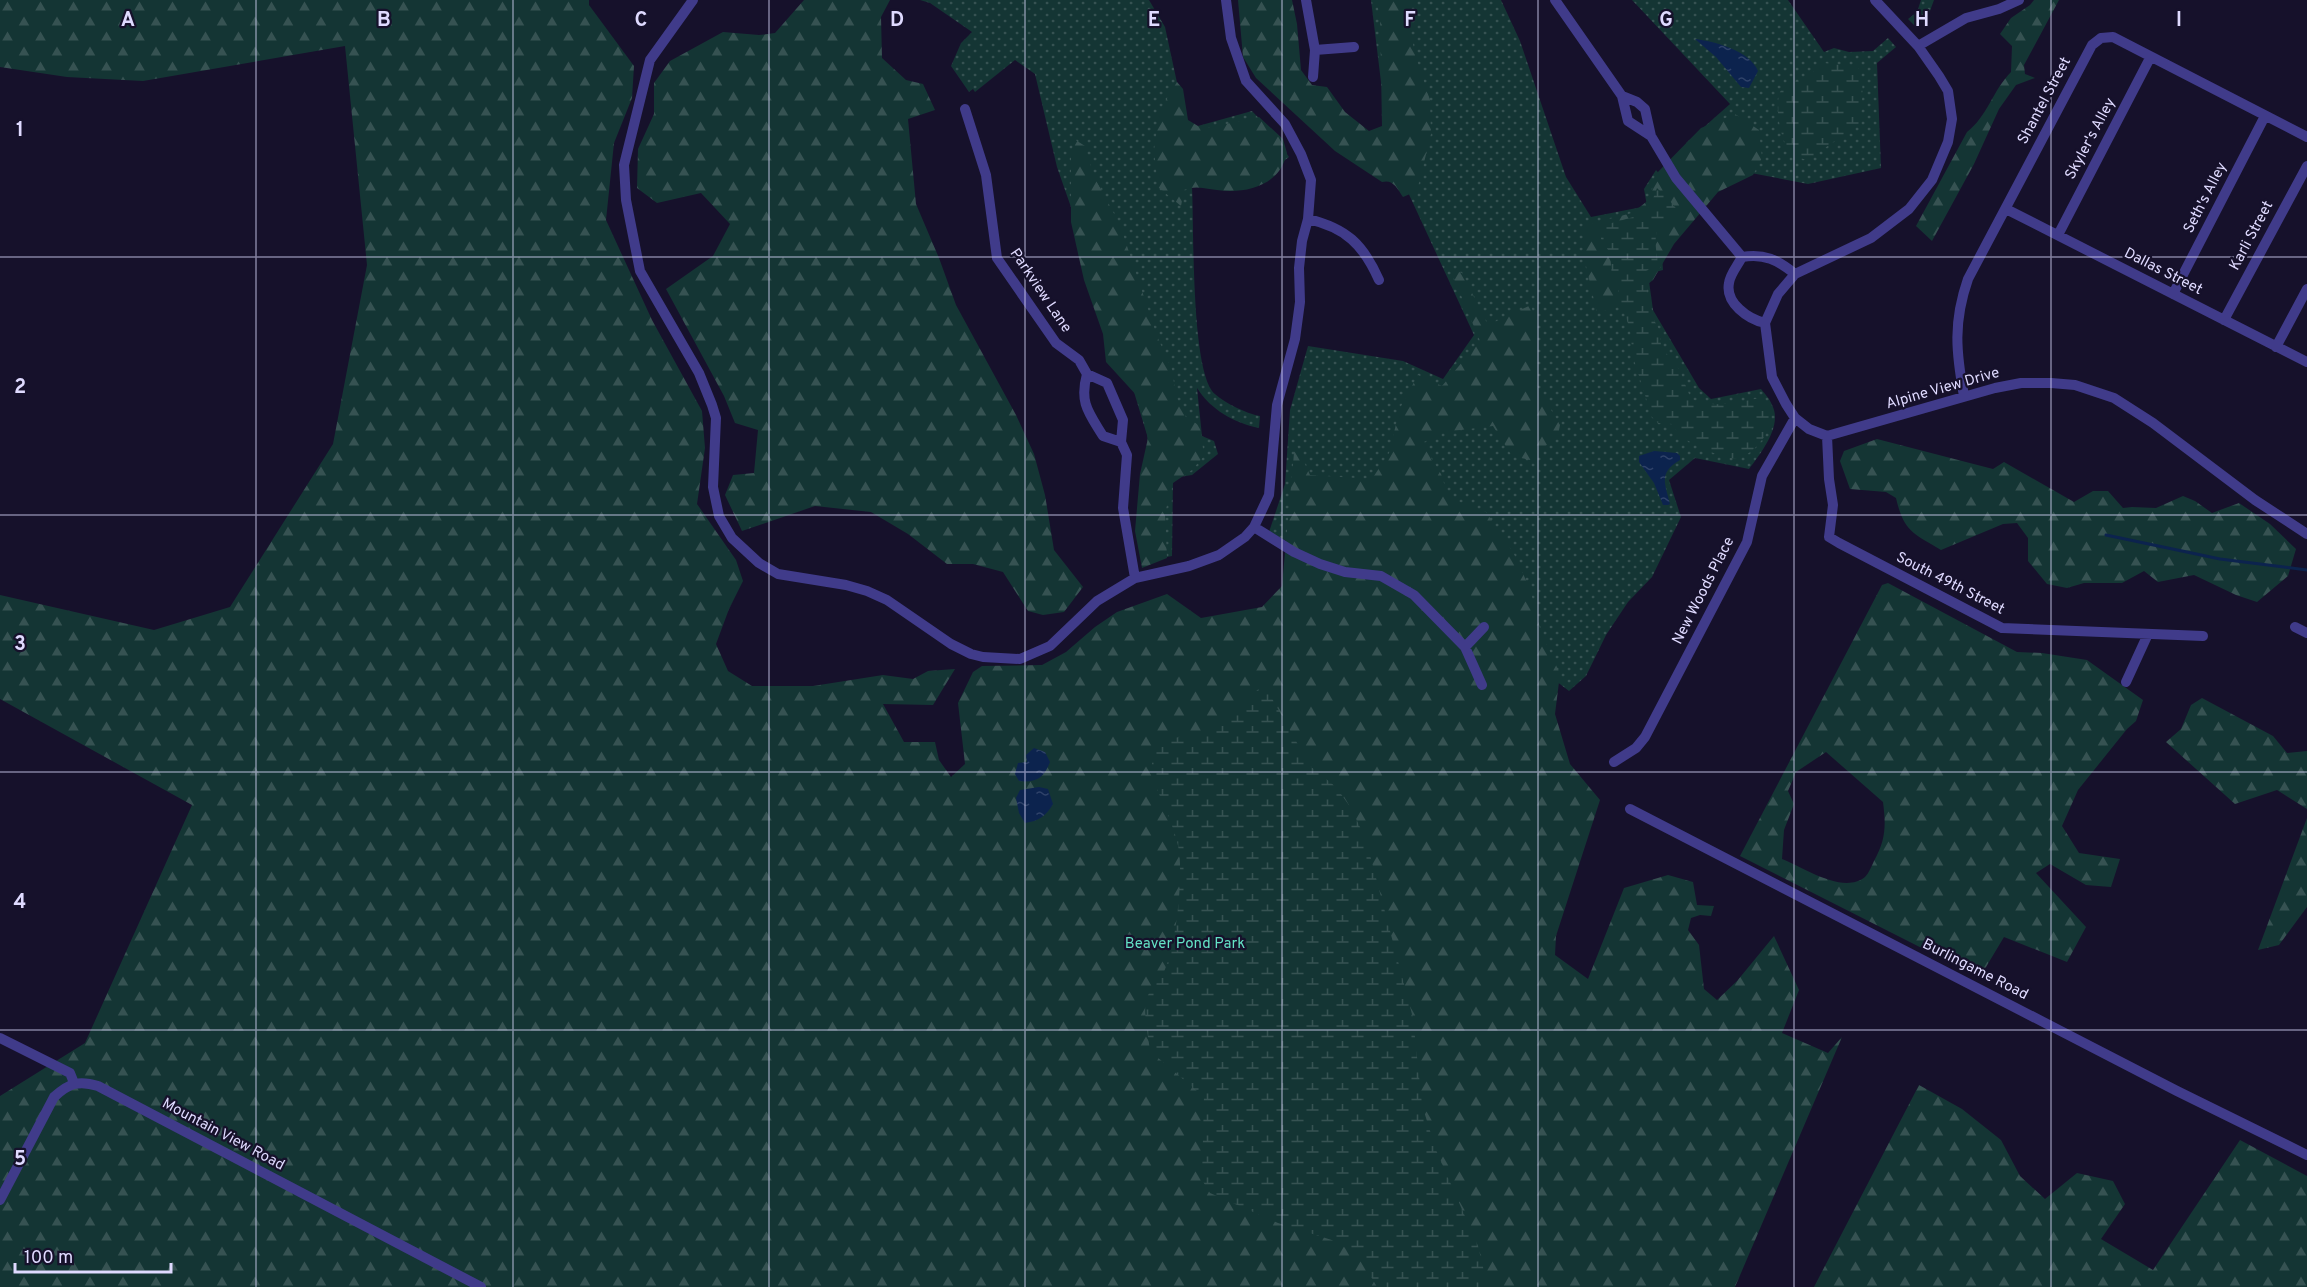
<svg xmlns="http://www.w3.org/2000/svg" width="2307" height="1287" viewBox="0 0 2307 1287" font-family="Overpass,sans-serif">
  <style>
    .green { fill: url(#green-dots) }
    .forest { fill: url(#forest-firs); fill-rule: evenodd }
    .wetland { fill: url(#wetland-marsh) }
    .water { fill: url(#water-ripples) }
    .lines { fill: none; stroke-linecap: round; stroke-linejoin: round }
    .stream { stroke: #0c234e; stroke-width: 3 }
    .minor { stroke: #403b8a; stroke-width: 10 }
    .grid { fill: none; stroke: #dfdaff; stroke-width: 1.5; stroke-opacity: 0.55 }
    .labels { text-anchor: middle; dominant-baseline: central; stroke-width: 4.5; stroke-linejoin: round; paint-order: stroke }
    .street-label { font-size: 15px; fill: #dfdaff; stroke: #16112b }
    .park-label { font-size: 15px; fill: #63e2c5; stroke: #16112b }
    .grid-label { font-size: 20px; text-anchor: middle; font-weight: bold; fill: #dfdaff; stroke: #16112b; stroke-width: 4.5; stroke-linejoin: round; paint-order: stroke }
  </style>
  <defs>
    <pattern id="green-dots" width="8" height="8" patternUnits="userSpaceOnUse" patternTransform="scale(1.5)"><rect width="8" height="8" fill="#143534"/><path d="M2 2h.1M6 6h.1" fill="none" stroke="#365252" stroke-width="1.8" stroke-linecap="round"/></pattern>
    <pattern id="forest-firs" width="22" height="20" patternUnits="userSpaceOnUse" patternTransform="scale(1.5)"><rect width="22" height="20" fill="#143534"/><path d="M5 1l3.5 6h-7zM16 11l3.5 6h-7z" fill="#365252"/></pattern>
    <pattern id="wetland-marsh" width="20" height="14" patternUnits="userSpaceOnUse" patternTransform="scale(1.5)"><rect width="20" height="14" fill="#143534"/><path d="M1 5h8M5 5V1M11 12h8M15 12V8" fill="none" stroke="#365252"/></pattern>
    <pattern id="water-ripples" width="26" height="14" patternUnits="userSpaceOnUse" patternTransform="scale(1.5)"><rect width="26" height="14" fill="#0c234e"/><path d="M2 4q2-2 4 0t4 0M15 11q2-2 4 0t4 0" fill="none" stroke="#2f4269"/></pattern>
  </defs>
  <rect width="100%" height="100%" fill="#16112b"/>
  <path class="green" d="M920,0H1149L1165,27L1187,129L1252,111L1272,132L1289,157L1247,189L1192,187C1194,228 1191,361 1212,391C1220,401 1247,414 1260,416L1259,428C1234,423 1210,409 1197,388L1202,436L1214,441L1218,454L1192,475L1173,478L1172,556L1162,558L1147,435L1124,359L1057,167L1035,74L1015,60L975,92L973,89L969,92L951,66L961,43L972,32L930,3Z
    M1371,0H1501L1520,41L1566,177L1591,217L1647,206L1644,189L1656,170L1693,215L1660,229L1663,270L1648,274L1653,310L1699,388L1711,399L1761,389C1765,394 1770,399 1772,405C1783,425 1761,453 1749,469L1695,458L1669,480L1681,517L1652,577L1628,602L1606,635L1586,676L1569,691L1470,615L1326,562L1269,532L1285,484L1290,410L1308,346L1403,361L1443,379L1474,335L1406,188L1381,82Z
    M1632,0H1788L1824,52L1834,48L1849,52L1873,51L1888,38L1896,47L1877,63L1881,168L1808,184L1751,173L1686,143L1730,104Z
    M1921,0H1934L1927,19L1915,26L1908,19L1917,12Z"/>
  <path class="forest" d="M0,0H589V5L634,66L632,98L614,143L606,220L652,320L702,411L705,448L697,504L736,560L743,581L729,609L716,644L728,671L752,686H813L883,675L913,679L928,671L955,669L933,705L883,704L904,742H935L939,760L951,777L965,764L958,703L973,672L982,666L1042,665L1066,652L1095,627L1117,612L1167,594L1201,618L1262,607L1282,586L1295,442L1310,475L1372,479L1389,453L1400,408L1418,375L1442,386L1480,341L1450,269L1462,273L1488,325L1531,305L1535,320L1536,384L1560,425L1558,435L1530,460L1512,456L1493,426L1444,432L1422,443L1441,474L1449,498L1486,512L1513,552L1530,589L1541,632L1560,674L1555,714L1570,764L1600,800L1556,936L1555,955L1588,979L1624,888L1668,875L1693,882L1697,905L1714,906L1711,916L1700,915L1691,918L1688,930L1699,945L1704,989L1717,1000L1737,981L1774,936L1799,990L1782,1033L1828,1053L1842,1037L1735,1287H0V1096L85,1043L192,805L0,699V595L154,630L230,607L333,444L367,265L345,46L143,81L67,77L0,67Z
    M804,0H890L881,17L882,58L906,80L923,84L935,110L908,119L916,204L939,258L956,305L1016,415L1034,454L1045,495L1054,550L1083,587L1064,612L1043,615L1028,611L1003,572L973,564H947L908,534L871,512L815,506L742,531L725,495L733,475L754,473L758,430L735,423L724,396L666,289L713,256L730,224L701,193L657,203L637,188L638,149L654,114V83L670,61L723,32L759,35L775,33Z
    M1238,0H1292L1297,24L1301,70L1312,85L1327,87L1345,112L1369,131L1382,126L1380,16L1376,0H1413L1407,14L1415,54L1430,100L1431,134L1417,191L1403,197C1397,188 1393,179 1382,182L1335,151L1256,78L1243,57Z
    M2034,0H2059L2024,65L2025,74L2035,78L2016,85L1999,109L1974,164L1932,241L1916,226L1967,132C1987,117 1993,90 2011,72L2012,46L2000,34L2011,18L2030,5Z
    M1177,82L1183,89L1188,120L1203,129L1259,117L1283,139L1287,153C1285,159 1283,166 1279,171C1265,189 1239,193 1217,190C1204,189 1197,185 1184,190L1181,206L1158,187L1154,150L1160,110Z
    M1735,114L1759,130L1762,158L1753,175L1718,192L1674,244L1653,280L1621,306L1597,313L1586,266L1582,226L1632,213L1650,199L1655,175L1701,128Z
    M1074,139L1085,146L1093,174L1120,225L1157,336L1172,370L1176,396L1185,416L1200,426L1204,456L1192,470L1173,483L1165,513L1167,558L1142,568L1135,531L1140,474L1148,438L1138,397L1106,362L1103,334L1084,280L1071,222V156Z
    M1877,439L1993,469L2004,462L2074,502L2093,491H2108L2123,508L2132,507L2156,508L2183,496L2195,501L2212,513L2239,503L2270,524L2296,549L2288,576L2257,602L2236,595L2194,575L2158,582L2144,571L2122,583H2084L2067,588L2047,584L2028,561V538L2017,523L2003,524L1941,550C1913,533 1904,532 1896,498L1886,492L1850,489L1840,461L1844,451Z
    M1888,583L2017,652L2042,653L2087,660L2143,700L2136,721L2127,729L2078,790L2062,826L2079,853L2120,859L2111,887L2086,885L2050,864L2036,873L2086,927L2067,962L2004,937L1986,967L1977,976L1740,856L1882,585ZM1826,752L1883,802C1886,825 1886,840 1874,861C1872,865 1869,873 1865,877C1843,895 1803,867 1782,859L1784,830L1794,804L1788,791L1796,772Z
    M2202,698L2273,736L2287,753L2307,751V809L2277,790L2235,804L2166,742L2181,729L2191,705Z
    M2307,818V907L2279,945L2258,950Z
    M1919,1085L1962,1109L2001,1140L2020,1176L2045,1199L2077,1173L2113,1181L2125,1204L2101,1239L2153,1270L2240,1140L2307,1176V1287H1814Z"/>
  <path class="wetland" d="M1824,63L1858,67C1866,82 1861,106 1860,123L1808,160C1804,159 1797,158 1794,156C1781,147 1773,104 1781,90C1785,83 1794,83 1801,80C1809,77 1816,68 1824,63Z
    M1657,188L1670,201L1679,212C1675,219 1669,219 1663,223C1651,232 1657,252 1658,265L1646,271L1647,295L1655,322L1660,331L1661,347L1679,369L1691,399C1719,410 1735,401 1763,398C1765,401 1769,406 1770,410C1776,428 1752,461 1731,458C1720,457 1688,443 1680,435C1677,432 1674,428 1672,424L1658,423L1652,417L1633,357L1630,329L1618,295L1619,282L1612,277L1610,253L1601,239V226L1637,216L1650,207Z
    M1264,684L1310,766L1336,787L1351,808L1366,840L1413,1018L1422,1105L1436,1150L1478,1246L1488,1287H1377L1362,1261L1338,1242L1278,1223L1210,1193L1202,1180L1204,1097L1150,1051C1149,1041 1143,1009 1146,1001C1148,991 1158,983 1163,974C1176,948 1183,880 1179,851C1174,814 1142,780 1155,741L1211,732Z"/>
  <path class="water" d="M1695,39C1714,41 1750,51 1758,71L1749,88L1741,87L1716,57Z
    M1654,451L1677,453L1680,456V460C1658,473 1665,483 1670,504L1668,505H1663L1654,483L1639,462V456Z
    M1034,748L1045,752L1050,762C1044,778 1036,783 1019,781L1015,774L1018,763L1027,762L1026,755Z
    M1039,787L1048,789L1053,804C1046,816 1039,821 1025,823L1019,813L1016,798L1020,790Z"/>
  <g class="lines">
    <path class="stream" d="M2106,535L2220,559L2307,570"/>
    <path class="minor" d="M693,0L650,60L624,165L626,200L640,271L699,373L712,405L716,418L713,487L719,516L732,538L759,563L778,574L846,585L867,591L887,600L951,644L971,654L983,657L1020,659L1050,646L1097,601L1135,578L1189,566L1219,555L1245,537L1254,527L1269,495L1277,405L1295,339L1300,302L1299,268L1302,241L1308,219L1311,180L1301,154L1285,124L1246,81L1231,38L1226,0
      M1306,0L1315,50L1313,77
      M1555,0L1622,96L1628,121L1651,136
      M1875,0L1918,46L1939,76L1948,91L1952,119L1948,142L1932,180L1909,209L1871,238L1795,274L1778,294L1765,323L1772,377L1786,404L1795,418L1809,429L1827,436L1995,388L2021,383H2051L2075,385L2114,398L2153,423L2255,500L2307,534
      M1918,46L1966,18L1999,9L2019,0
      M1315,50L1354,47
      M1622,96L1637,102L1645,109L1651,136L1676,178L1742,257
      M965,109L986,175L997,258L1056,343L1079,360L1087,374L1107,383L1123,420L1121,442L1127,455L1123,508L1135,578
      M2006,209L2307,362
      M1308,219C1346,228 1363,244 1379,280
      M2058,235L2150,58
      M2173,294L2265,116
      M2224,320L2307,166
      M1765,323C1748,319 1725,303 1729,283C1730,274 1738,265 1742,257C1764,253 1778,260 1795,274
      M2276,347L2307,289
      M1087,374C1079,403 1089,413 1103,436L1121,442
      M1964,396C1956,352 1953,322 1968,279L2092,45L2101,38L2113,37L2307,137
      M1827,436L1829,479L1833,505L1829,537L1839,543L2002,628L2203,636
      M1254,527L1294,552L1320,564L1345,572L1381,576L1414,595L1465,647L1482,685
      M2295,627L2307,633
      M1465,647L1484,627
      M2126,682L2148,634
      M1614,762L1636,748L1645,737L1747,542L1762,476L1795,418
      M1630,809L2177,1091L2307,1155
      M0,1038L70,1073L74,1083
      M0,1200L54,1097C69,1083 79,1080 98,1086L481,1287"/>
  </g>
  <path class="grid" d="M256,0V1287M513,0V1287M769,0V1287M1025,0V1287M1282,0V1287M1538,0V1287M1794,0V1287M2051,0V1287M0,257H2307M0,515H2307M0,772H2307M0,1030H2307"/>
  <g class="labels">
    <g class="street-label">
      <text transform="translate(2045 101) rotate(-62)">Shantel Street</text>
      <text transform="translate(2091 139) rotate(-62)">Skyler's Alley</text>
      <text transform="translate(2206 198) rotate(-63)">Seth's Alley</text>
      <text transform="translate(2252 236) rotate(-62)">Karli Street</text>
      <text transform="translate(2163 272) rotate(27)">Dallas Street</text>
      <text transform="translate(1040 291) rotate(56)">Parkview Lane</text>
      <text transform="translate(1943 389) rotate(-16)">Alpine View Drive</text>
      <text transform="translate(1950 584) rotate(27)">South 49th Street</text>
      <text transform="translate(1704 591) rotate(-63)">New Woods Place</text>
      <text transform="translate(1975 970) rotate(27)">Burlingame Road</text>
      <text transform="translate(223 1135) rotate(28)">Mountain View Road</text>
    </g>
    <g class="park-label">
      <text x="1185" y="944">Beaver Pond Park</text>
    </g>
  </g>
  <g class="grid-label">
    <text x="128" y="26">A</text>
    <text x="384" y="26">B</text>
    <text x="641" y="26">C</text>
    <text x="897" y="26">D</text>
    <text x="1154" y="26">E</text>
    <text x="1410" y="26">F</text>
    <text x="1666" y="26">G</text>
    <text x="1922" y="26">H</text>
    <text x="2179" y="26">I</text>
    <text x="20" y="136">1</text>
    <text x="20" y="393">2</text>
    <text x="20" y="650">3</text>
    <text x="20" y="908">4</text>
    <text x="20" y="1165">5</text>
  </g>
  <path d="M15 1263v9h156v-9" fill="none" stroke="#dfdaff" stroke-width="3"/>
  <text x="24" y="1263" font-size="18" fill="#dfdaff" stroke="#16112b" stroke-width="4.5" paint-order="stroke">100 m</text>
</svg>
